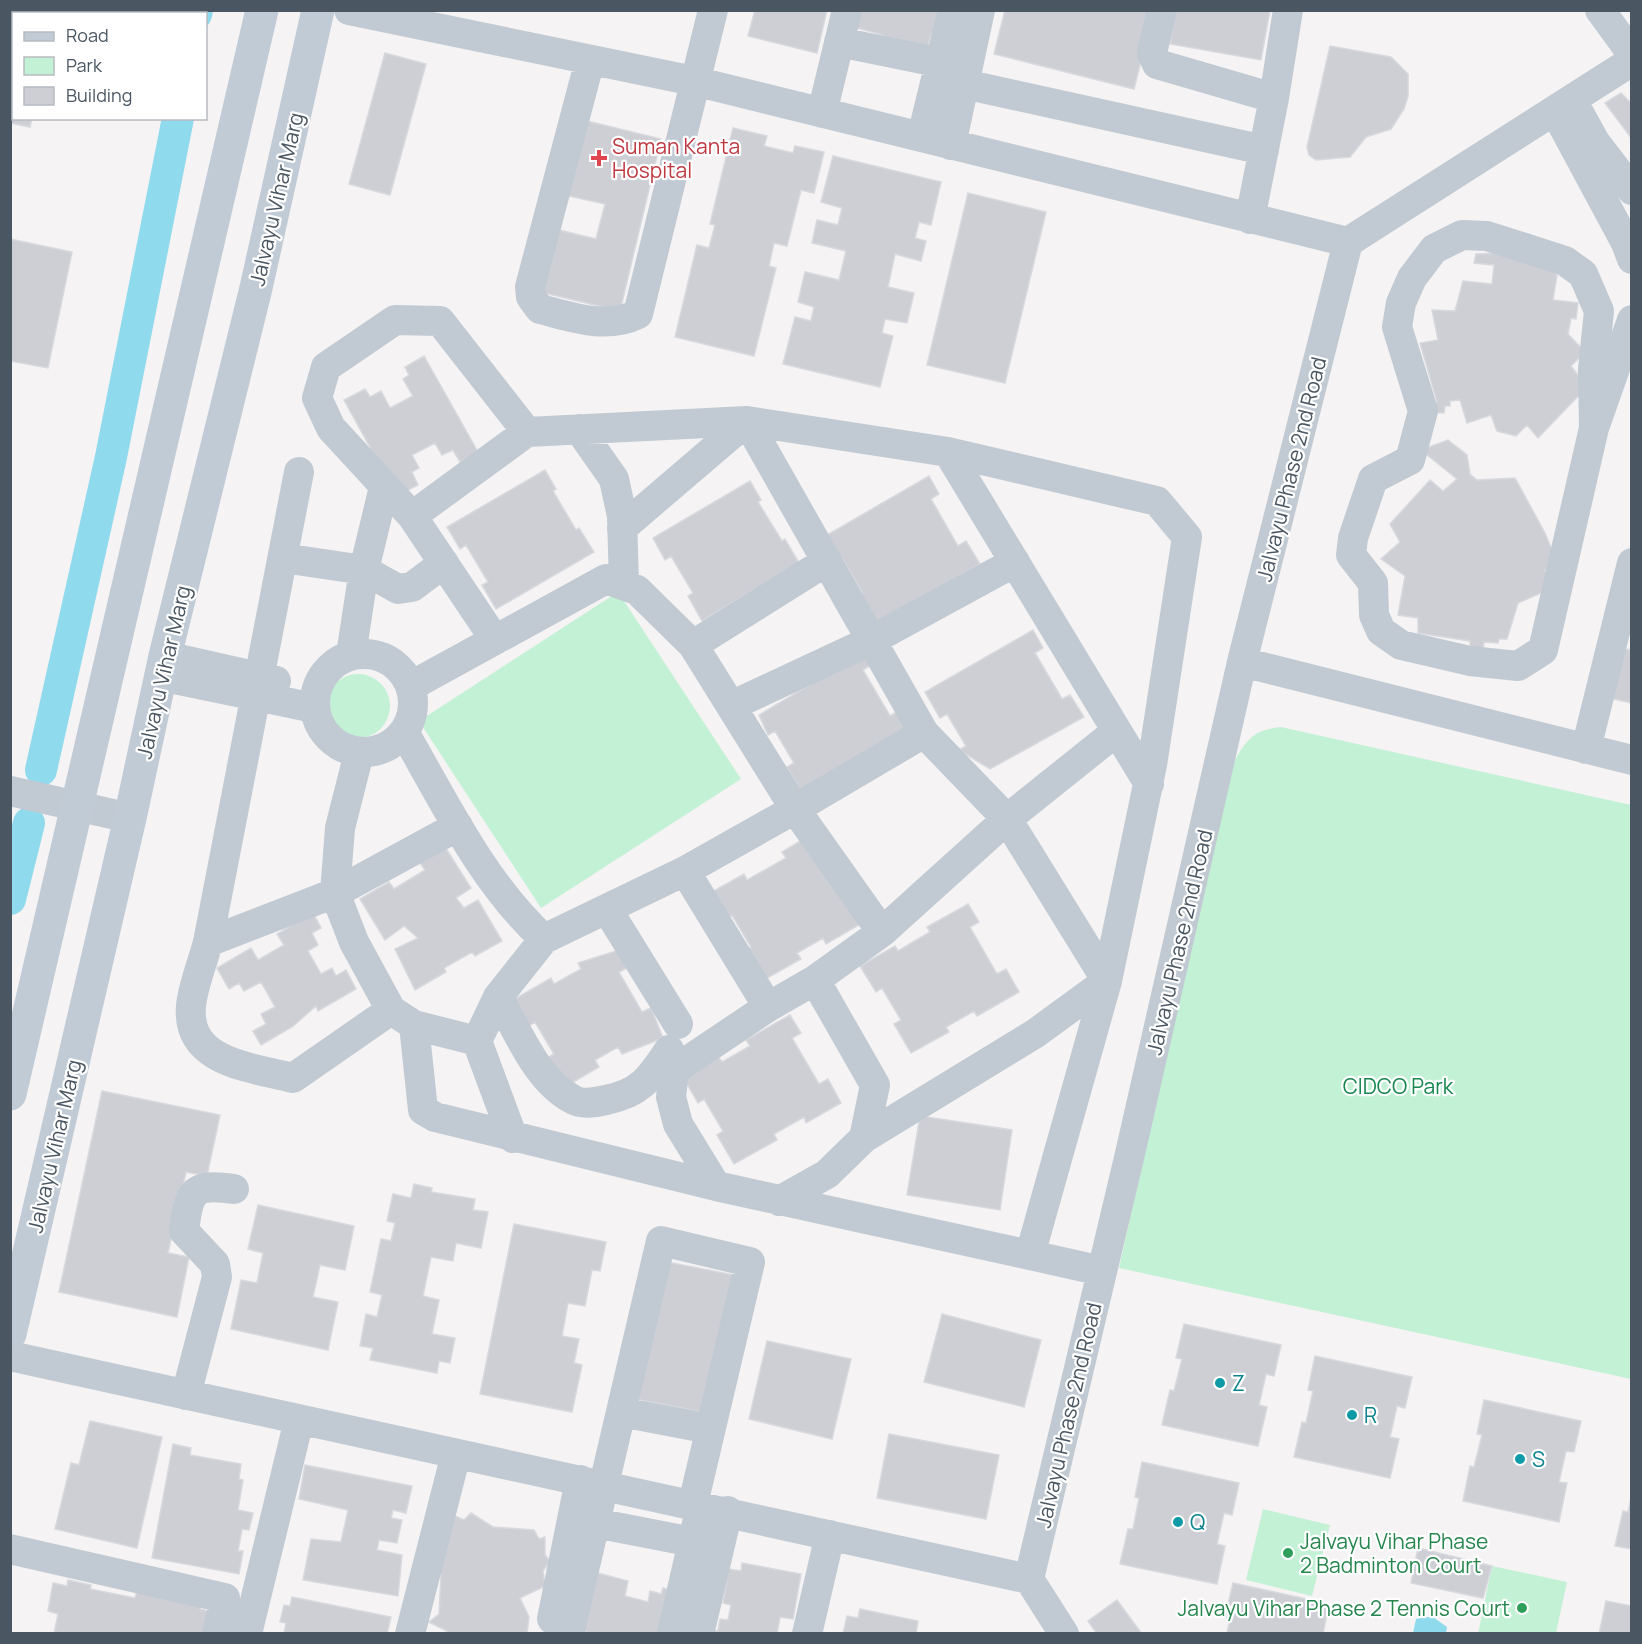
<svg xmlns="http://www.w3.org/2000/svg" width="1642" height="1644" viewBox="0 0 1642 1644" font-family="Manrope,sans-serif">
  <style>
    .green { fill: #c3f1d5 }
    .water { fill: #90daee }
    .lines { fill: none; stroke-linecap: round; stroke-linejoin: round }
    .stream { stroke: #90daee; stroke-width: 9 }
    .canal { stroke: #90daee; stroke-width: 32 }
    .building { fill: #cdcfd5; stroke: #d7d9de; stroke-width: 1.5 }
    .street { stroke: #c1cad2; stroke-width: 30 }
    .secondary { stroke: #c1cbd6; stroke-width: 33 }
    .health-dot { fill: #e0444e; stroke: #fff; stroke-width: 2 }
    .culture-dot { fill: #0f9aa8; stroke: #fff; stroke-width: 2 }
    .leisure-dot { fill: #2e9e5b; stroke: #fff; stroke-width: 2 }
    .labels { text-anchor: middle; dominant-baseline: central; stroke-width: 4.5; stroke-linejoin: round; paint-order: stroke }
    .health-label { font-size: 21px; fill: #be3a42; stroke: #fff; text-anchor: start }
    .street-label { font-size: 21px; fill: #4a5661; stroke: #fff }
    .park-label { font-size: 21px; fill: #17864f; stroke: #fff }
    .culture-label { font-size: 21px; fill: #0d838f; stroke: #fff; text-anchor: start }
    .leisure-label { font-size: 21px; fill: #27864d; stroke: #fff; text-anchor: start }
  </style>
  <rect width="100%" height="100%" fill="#f5f3f3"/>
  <path class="green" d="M618,592L741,779L541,908L419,721Z
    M326 706a32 32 0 1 1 64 0a32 32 0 1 1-64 0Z
    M1281,727L1631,805V1379L1119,1268L1230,769C1245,743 1250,730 1281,727Z
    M1263,1509L1330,1525L1312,1596L1246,1580Z
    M1492,1566L1567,1582L1556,1633L1478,1634Z"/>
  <path class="water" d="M1424,1617H1433L1447,1627L1446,1633H1413L1416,1619Z"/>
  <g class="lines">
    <path class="stream" d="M29,823L41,770"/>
    <path class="canal" d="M196,14L197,10
      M41,770L111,457L178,118
      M10,899L29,823"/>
  </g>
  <path class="building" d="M755,10H827L817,53L748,36Z
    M861,10H943L937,36L931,34L928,46L881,45L883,35L857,28Z
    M1005,10H1154L1134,89L994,54Z
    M1176,10H1270L1261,60L1170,44Z
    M10,44L14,45V118H32L30,127L10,123Z
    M1330,46L1391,57L1408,74V96L1404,109L1391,129L1366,137L1350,157L1316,160L1309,155L1307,147Z
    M385,53L426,64L390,195L349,184Z
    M1621,93L1632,104V139L1605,103Z
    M587,121L661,139L620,311L540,292L555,229L596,239L605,204L569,196Z
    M733,128L767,136L764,146L793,153L795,146L824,152L814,193L801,190L787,246L774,243L769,266L776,268L754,356L675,337L697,245L709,248L715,225L710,224Z
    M833,156L941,182L931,225L919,222L915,238L926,241L921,261L895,254L888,287L914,293L907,323L885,319L882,333L893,336L880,387L783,364L795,317L811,321L814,307L798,302L805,272L839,280L846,251L812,243L817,220L838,225L842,208L821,202Z
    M968,193L1046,212L1005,383L927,365Z
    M10,239L72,252L48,368L10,361Z
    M1529,252L1557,275L1553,300L1578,303L1576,319L1571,318L1568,334L1585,352L1571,366L1587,387L1538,438L1527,425L1516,436L1497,431L1491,415L1467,423L1460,400L1450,401V406H1445L1444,413L1431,412V401L1437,402L1420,343L1438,340L1432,310L1455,311L1463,281L1492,284L1494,265L1474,263L1476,254Z
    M424,356L478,452L460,462L453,450L442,455L435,443L412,455L419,468L412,472L418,485L397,496L344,400L365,389L370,397L381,391L390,408L413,396L403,379L409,375L405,367Z
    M1448,440L1467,455L1470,474L1477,480L1515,478L1545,533L1559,567L1545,570L1550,589L1518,603L1507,639H1499L1498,643L1484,642L1483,652L1470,649V641L1418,633V618L1398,615L1405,576L1381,559L1400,542L1390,524L1430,480L1443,491L1457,479L1421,450Z
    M545,470L556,489L553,491L576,530L579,528L594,552L496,609L482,585L488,582L466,545L460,549L447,527Z
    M929,476L939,494L931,499L958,546L966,541L980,564L872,626L855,596L862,592L843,560L822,538Z
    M750,481L761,500L758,502L782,541L785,539L799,563L702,621L688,596L693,593L671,556L665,560L653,538Z
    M1033,630L1043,648L1035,653L1062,699L1070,695L1084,717L990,769L959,750L966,746L947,714L940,718L925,692Z
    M1632,643V703L1609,698L1621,648L1630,650Z
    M865,652L871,665L863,670L890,716L898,711L912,734L804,796L787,767L794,763L775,731L768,735L759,715Z
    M810,835L869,919L826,944L823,938L797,953L801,959L762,981L744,952L751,947L732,915L726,919L710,893L744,874L747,880L786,858L782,852Z
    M445,847L471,888L456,898L464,908L478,900L502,941L475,956L472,952L444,968L446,972L415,990L395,949L418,938L404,926L385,940L360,899L389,882L394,889L425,870L420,863Z
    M968,904L979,922L970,927L997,974L1006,969L1019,992L977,1016L974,1011L946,1027L949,1032L911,1053L894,1024L901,1020L882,988L876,992L860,966L895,946L898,951L930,932L927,927Z
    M313,913L321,928L312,933L318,945L308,951L321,974L332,968L336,976L346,970L356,989L318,1011L316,1006L292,1027L261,1045L253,1031L266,1024L261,1014L275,1007L261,982L244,991L239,983L229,989L217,968L251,948L258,960L284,945L277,934Z
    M619,950L633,965L619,972L642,1012L651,1008L663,1038L622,1054L618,1047L595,1060L599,1067L565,1087L547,1058L554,1054L535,1022L529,1026L513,1000L551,978L554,984L581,969L578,963Z
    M790,1015L801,1033L792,1038L819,1084L828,1079L841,1103L806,1123L804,1117L774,1134L777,1140L734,1164L717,1135L723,1131L704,1099L698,1103L683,1077L718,1056L722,1062L750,1046L746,1040Z
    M102,1091L220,1115L207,1176L186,1172L168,1253L189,1257L177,1317L59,1292Z
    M920,1116L1012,1130L1000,1210L907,1195Z
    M414,1184L432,1188L431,1192L475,1199L473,1210L488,1212L481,1248L456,1243L453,1261L431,1257L423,1296L439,1300L432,1334L455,1338L450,1363L439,1361L437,1373L370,1360L373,1348L360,1346L366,1314L377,1317L382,1295L370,1292L381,1239L391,1241L395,1223L387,1221L393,1194L411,1198Z
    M258,1205L354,1226L345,1270L320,1265L313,1297L338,1302L328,1350L231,1329L241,1280L257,1283L263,1253L248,1249Z
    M514,1224L606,1242L600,1271L592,1270L585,1306L568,1303L562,1336L579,1339L574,1363L582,1365L572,1412L480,1394Z
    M662,1261L734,1275L707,1413L635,1399Z
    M942,1314L1041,1340L1024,1407L924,1382Z
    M1184,1324L1281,1345L1274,1376L1266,1374L1259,1405L1267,1407L1258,1446L1162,1425L1170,1390L1174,1391L1182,1359L1176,1358Z
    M767,1341L851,1359L832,1439L749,1419Z
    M1315,1356L1412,1377L1405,1408L1397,1406L1390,1437L1399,1439L1390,1478L1294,1457L1302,1422L1306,1423L1313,1391L1308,1390Z
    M1484,1400L1581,1421L1574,1452L1566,1451L1559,1482L1567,1483L1559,1522L1463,1501L1470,1466L1474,1467L1482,1435L1477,1434Z
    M90,1421L162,1437L137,1548L55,1529L71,1463L79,1465Z
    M889,1434L999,1455L986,1519L877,1498Z
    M173,1444L191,1448L190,1455L241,1464L239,1479L243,1480L238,1510L253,1513L249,1530L242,1529L238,1551H243L239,1574L152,1558Z
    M1142,1462L1239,1483L1232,1515L1224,1513L1217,1544L1225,1546L1217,1584L1120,1564L1128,1529H1133L1139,1498L1135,1497Z
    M305,1465L412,1486L406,1513L393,1510L391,1518L402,1520L397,1543L379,1540L377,1550L402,1555L398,1596L303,1580L311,1539L341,1542L348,1510L299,1499Z
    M1632,1494V1549L1615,1546L1623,1511L1628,1512Z
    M471,1513L493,1527L534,1530L539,1539L545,1537V1555L550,1561L543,1571L545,1586L520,1598L529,1617L527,1634H444L447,1631L429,1622L439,1614L441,1575L433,1573L455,1516L464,1520Z
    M1418,1548L1492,1566L1483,1598L1411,1583Z
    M742,1563L801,1574L793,1619L780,1617L777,1634H710L711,1630L718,1631L720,1619L728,1620L731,1605L723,1603L729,1569L741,1571Z
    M598,1573L628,1581L625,1596L648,1602L650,1591L661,1594L663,1588L680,1593L671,1634H592L583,1631Z
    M68,1580L91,1585L90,1589L135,1598L137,1591L201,1604L200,1609L208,1611L211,1634H54L58,1614L48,1611L53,1583L67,1586Z
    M1233,1583L1329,1604L1323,1634H1227L1230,1618L1225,1617Z
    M292,1597L391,1617L387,1634H284L286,1623L280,1622L284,1605L290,1606Z
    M1117,1600L1142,1634H1097L1088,1621Z
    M1606,1601L1632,1606V1634H1599Z
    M860,1609L918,1621L916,1634H843L847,1616L858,1618Z"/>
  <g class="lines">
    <path class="street" d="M86,10L98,14
      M349,10L694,81L1348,242L1632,61
      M1162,10L1152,53L1157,64L1274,98L1250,219
      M1600,10L1632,54
      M839,42L942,63
      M590,60L530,287L531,297L540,309C572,317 606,330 638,314L713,10
      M964,84L1264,150
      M1274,98L1288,10
      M1555,111L1626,243L1632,259
      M1578,111L1595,142L1632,190
      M822,113L847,10
      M922,136L953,10
      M951,145L980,10
      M1594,428L1593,369L1599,311L1583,274L1565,261L1487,236L1462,235L1434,249L1412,278L1401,303L1397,327L1423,411L1410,460L1373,479L1353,538L1351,555L1373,583L1374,615L1381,631L1401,645L1470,661L1518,666L1543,650L1594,428L1632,320
      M579,429L614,479L622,516L624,584
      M948,452L1149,784
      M299,472L208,942C203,962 193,985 191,1006C186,1063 251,1067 293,1078L391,1010
      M412,516L527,432
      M622,528L747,421L924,733L1007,819L882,932L815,980L768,1007L674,1070L671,1097L678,1124L716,1186
      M283,558L364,570L398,589L412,587L444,563
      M693,645L827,561
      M315 703a49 49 0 1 1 98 0a49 49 0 1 1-98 0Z
      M351,655L364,570L384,487
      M165,656L276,681
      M1242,662L1632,760
      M160,676L314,708
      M733,705L870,641L1015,562
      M404,732C445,803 483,883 544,939L685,871L795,809L693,645L637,590L606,579L411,686
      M1586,749L1632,563
      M359,753L340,828L335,893L354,942L391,1010L414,1025L477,1041
      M10,791L130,818
      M685,871L768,1007
      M607,909L678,1024
      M882,932L795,809L924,733
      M208,942L335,893L458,826
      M498,997C518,1031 537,1082 574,1100C583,1105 597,1102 606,1100C641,1093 650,1078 669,1050
      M414,1025L423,1110L435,1117L716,1186L1030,1255L1107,981L1152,765L1187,537L1157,501L948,452L747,421L527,432L440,321L395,320L326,367L317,398L331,428L412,516L495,640
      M513,1138L477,1041L498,997L544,939
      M864,1138L1036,1033L1107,981L1007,819L1117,731
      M779,1201L827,1174L864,1138L875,1085L815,980
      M1030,1255L1102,1271
      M10,1356L1029,1579
      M186,1395L217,1277L215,1264L184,1231C189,1191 192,1183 234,1189
      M621,1412L710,1429
      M595,1523L693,1542
      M10,1549L225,1598L217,1634
      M552,1619L580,1480
      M247,1634L299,1420
      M410,1634L456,1454
      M569,1634L661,1241L750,1262L693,1504
      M672,1634L701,1506
      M699,1634L728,1511
      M807,1634L830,1535
      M1064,1634L1029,1579L1129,1158L1242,662L1348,242"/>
    <path class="secondary" d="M10,1094L262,10
      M10,1334L130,818L165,656L256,288L318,10"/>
  </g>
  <path class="health-dot" d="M596 149h6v6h6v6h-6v6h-6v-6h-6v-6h6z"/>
  <g class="culture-dot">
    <circle cx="1220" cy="1383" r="6"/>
    <circle cx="1352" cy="1415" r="6"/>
    <circle cx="1520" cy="1459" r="6"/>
    <circle cx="1178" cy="1522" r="6"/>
  </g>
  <g class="leisure-dot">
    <circle cx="1288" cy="1553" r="6"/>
    <circle cx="1522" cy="1608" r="6"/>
  </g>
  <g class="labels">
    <g class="health-label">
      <text x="612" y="146">Suman Kanta<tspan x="612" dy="24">Hospital</tspan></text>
    </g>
    <g class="street-label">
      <text transform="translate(276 199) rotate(-77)">Jalvayu Vihar Marg</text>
      <text transform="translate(1291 469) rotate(-76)">Jalvayu Phase 2nd Road</text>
      <text transform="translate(163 672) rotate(-77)">Jalvayu Vihar Marg</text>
      <text transform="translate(1179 942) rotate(-77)">Jalvayu Phase 2nd Road</text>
      <text transform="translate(54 1146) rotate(-77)">Jalvayu Vihar Marg</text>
      <text transform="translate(1068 1415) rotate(-77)">Jalvayu Phase 2nd Road</text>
    </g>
    <g class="park-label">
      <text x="1398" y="1086">CIDCO Park</text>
    </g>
    <g class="culture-label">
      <text x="1232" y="1383">Z</text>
      <text x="1364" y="1415">R</text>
      <text x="1532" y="1459">S</text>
      <text x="1190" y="1522">Q</text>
    </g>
    <g class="leisure-label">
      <text x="1300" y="1541">Jalvayu Vihar Phase<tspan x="1300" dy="24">2 Badminton Court</tspan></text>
      <text x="1510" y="1608" text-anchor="end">Jalvayu Vihar Phase 2 Tennis Court</text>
    </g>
  </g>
  <rect width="1642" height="1644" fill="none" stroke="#4a5661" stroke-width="24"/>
  <rect x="12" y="12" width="195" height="108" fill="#ffffff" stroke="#b7bbc0" stroke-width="1.5"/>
  <rect x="24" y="32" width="30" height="9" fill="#c1cbd6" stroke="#b7bbc0" stroke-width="1.5"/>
  <text x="66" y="42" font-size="18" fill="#4a5661">Road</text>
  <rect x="24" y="57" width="30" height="18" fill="#c3f1d5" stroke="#b7bbc0" stroke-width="1.5"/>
  <text x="66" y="72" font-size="18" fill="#4a5661">Park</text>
  <rect x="24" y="87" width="30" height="18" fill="#cdcfd5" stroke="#b7bbc0" stroke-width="1.5"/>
  <text x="66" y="102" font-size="18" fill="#4a5661">Building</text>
</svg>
